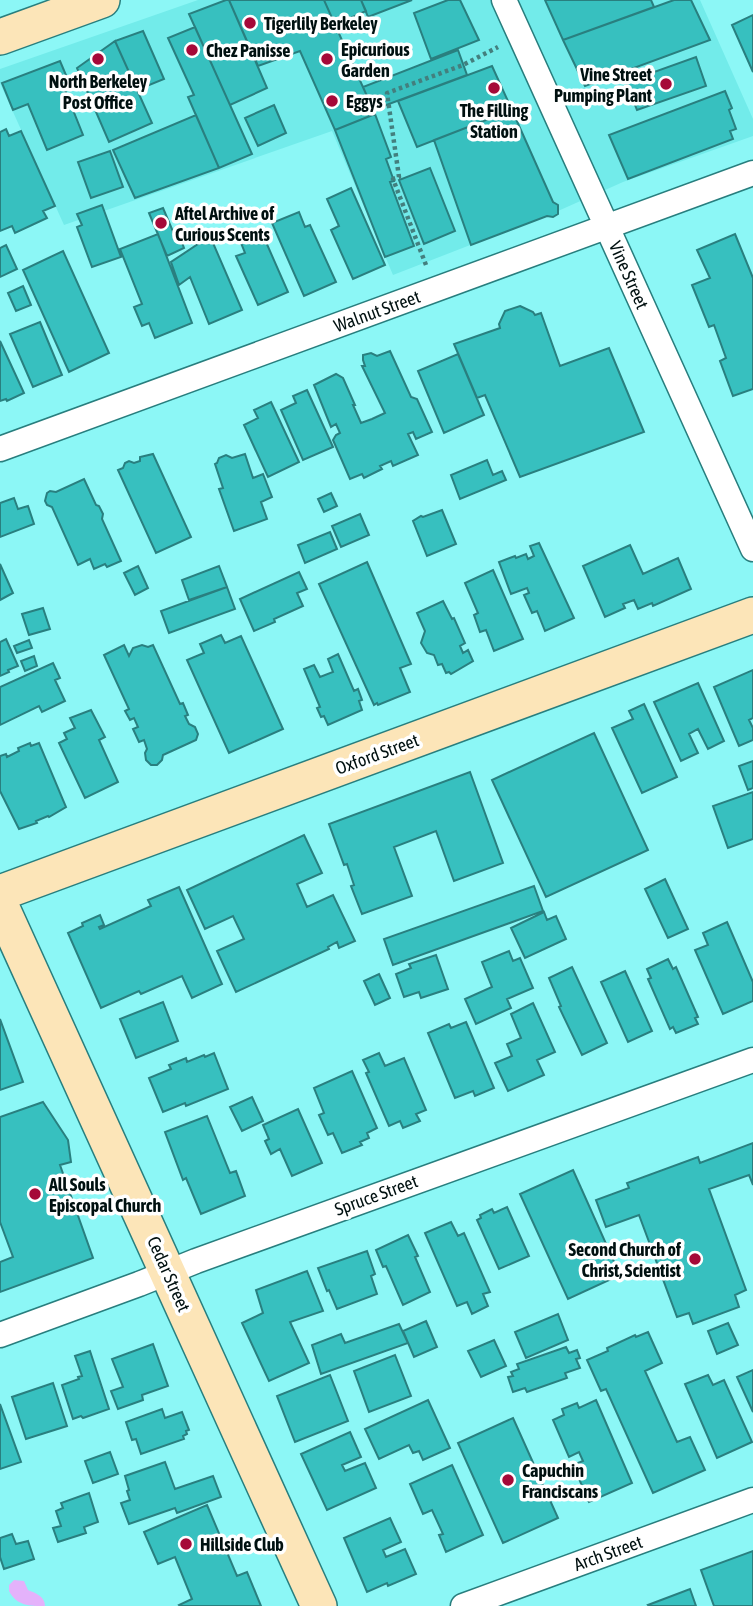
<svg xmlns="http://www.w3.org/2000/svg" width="753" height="1606" viewBox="0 0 753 1606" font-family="'Asap Condensed',sans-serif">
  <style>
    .built { fill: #72ebea }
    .water { fill: #e4b2fb }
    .building { fill: #37c0bf; stroke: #297f7f; stroke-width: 2 }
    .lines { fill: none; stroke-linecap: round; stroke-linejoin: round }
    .street-casing { stroke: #287e7e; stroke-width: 27 }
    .secondary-casing { stroke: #287e7e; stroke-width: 38 }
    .path { stroke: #437f7e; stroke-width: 4.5; stroke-dasharray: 3.5 3.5; stroke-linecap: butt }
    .street { stroke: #fff; stroke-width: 24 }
    .secondary { stroke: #fce5b8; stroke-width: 35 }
    .poi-dot { fill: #a50938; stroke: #fff; stroke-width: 2.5 }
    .labels { text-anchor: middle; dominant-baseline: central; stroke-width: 7; stroke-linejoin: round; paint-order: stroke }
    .poi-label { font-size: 18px; font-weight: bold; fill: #001010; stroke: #fff; text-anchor: start }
    .street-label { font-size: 18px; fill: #001010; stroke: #fff }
  </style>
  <rect width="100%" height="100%" fill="#8cf7f6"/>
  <path class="built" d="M198,0H700L753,119V136L623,182L558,211L393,275L332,131L64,225L0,83V69Z"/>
  <path class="water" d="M14,1580L24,1581L28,1590C35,1593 45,1596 45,1606C29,1606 17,1606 9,1591V1585Z"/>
  <path class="building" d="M226,0H229L267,88L230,105L189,14Z
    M229,0H324L375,114L335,130L300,51L258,66Z
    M324,0H361L366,11L335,25Z
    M361,0H412L368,17Z
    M448,0H460L479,40L431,59L414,13Z
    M545,0H651L654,7L563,40Z
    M674,0H691L710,40L585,86L563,40Z
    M753,15V72L732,25Z
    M195,27L252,154L219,168L188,97L194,95L168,38Z
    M143,31L164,79L137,90L115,41Z
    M115,41L152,123L109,142L77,68Z
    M458,50L467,75L373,110L363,87Z
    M696,57L706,86L637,110L626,82Z
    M60,61L71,87L65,90L83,135L47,150L28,104L13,110L2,83Z
    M492,66L512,110L417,147L398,101Z
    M725,91L732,108L729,110L736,129L730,131L733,139L628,179L609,135Z
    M274,105L286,133L258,146L245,118Z
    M512,110L553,202L558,205V214L553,217L547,216L471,245L434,140Z
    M375,114L391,157L386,159L394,181L390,182L414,246L385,257L335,130Z
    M196,115L219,168L135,198L113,150Z
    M6,129L9,136L21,131L55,206L43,211L47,218L15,233L12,226L0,231V132Z
    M110,151L123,187L91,198L78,162Z
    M430,168L455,231L424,244L399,180Z
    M351,188L385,265L353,279L331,230L339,226L327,199Z
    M102,205L121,257L92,267L77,227L82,225L77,214Z
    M163,208L174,234L178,232L184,248L167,256L149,213Z
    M299,212L305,227L310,225L336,282L304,296L272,223Z
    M262,233L288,292L258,305L236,256L245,253L241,243Z
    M158,234L192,323L155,338L149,323L142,326L134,307L142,304L120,249Z
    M735,234L753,278V389L733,396L720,361L726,358L714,325L709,327L692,285L710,278L697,250Z
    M210,236L242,310L209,324L190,277L179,285L171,262Z
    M6,245L17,269L0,277V248Z
    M63,251L109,353L69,372L23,270Z
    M23,286L31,305L16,311L8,293Z
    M520,306L533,312L535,315L541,313L560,366L609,348L644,432L520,477L485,395L477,398L454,344L500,328L499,324L505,311Z
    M40,322L62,375L33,387L10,334Z
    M0,341L24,393L7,401L6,399L0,401Z
    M390,351L411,397L417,399L432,432L416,439L413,432L408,434L418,455L393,466L391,461L380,466L382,469L364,478L362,474L350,479L333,440L336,435L340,433L336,424L331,427L314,385L336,374L343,378L355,405H353L361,423L372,419L385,413L362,366H365L363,360V355L371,353L377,356Z
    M458,354L484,415L444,433L418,371Z
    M307,390L333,447L303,460L281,410L296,403L293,396Z
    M271,402L299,462L268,477L244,425L258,418L254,410Z
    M153,454L191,537L156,553L118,470L123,468L125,463L129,461L134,463L140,461V457Z
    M245,454L253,478L263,474L272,497L261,502L267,519L234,531L219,489L223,488L215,464L217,463L219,458L226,455L232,458Z
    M487,460L493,475L502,471L506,480L460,499L451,475Z
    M84,479L96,505L99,506L103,514L102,519L121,561L107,567L105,564L94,569L90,559L78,565L52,507L47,505L45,501L47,493L50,491L56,492Z
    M331,493L337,506L324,512L318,499Z
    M14,498L18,509L28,506L34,524L0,537V503Z
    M442,510L456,544L427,556L413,521L421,516L423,517Z
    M360,514L369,535L341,547L332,526Z
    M330,532L337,549L305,563L298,545Z
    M539,543L574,618L545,631L537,611L532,613L524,595L529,593L527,588L511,594L499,562L515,556L516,558L526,554L528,559L534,556L530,546Z
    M630,545L643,574L678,558L691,589L653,606L652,603L638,609L634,600L623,604L625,608L605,617L583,566Z
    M367,562L411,664L400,668L410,692L378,705L377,703L374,705L319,584Z
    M0,564L13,593L0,600Z
    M138,566L148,588L135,595L124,573Z
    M219,566L227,587L189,600L182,580Z
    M493,570L523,639L494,651L486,630L480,632L474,615L478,613L465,583Z
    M299,572L307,589L297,593L303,606L274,619L275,622L254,631L240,599Z
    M227,587L235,609L169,633L161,611Z
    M443,601L452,619L454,618L465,643L460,646L463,653L468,650L473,661L451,674L449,672L446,673L442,664L438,665L434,655L427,653L421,643L425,631L417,613Z
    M43,608L50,629L29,635L22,614Z
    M221,635L225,643L241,636L283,729L229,753L187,660L204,653L200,644Z
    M6,639L18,666L8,670L9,672L0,676V642Z
    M29,640L32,648L17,653L14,646Z
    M124,645L129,656L133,648L142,645L148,647L153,645L180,704L183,703L188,715L185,716L189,724L195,727L198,734L196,740L163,755L162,760L157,765H151L146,760L145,753L147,749L144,740L139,742L133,729L138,727L134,718L130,720L125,711L129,709L104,655Z
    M338,654L354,691L358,689L362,700L359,701L362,710L328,725L324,716L321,717L317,708L320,707L304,669L314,665L320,677L333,672L328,659Z
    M34,656L37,666L25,671L21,661Z
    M53,663L60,678L55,680L65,701L42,712L39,706L0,725V687Z
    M753,670V718L749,720L753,728V740L739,746L714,687Z
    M698,683L724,741L708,749L698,729L689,734L698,753L681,761L654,702Z
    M644,704L677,777L642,793L612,728L633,719L629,711Z
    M91,710L105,737L99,740L118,782L85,798L59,743L67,739L64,733L75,728L70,718Z
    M594,733L648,850L546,897L492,780Z
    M30,743L31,746L39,743L66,807L49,817L48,816L36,821L37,823L19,829L0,791V756L6,754L7,757L19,751L18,748Z
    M753,761V788L748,790L739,766Z
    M470,772L503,863L454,881L436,831L394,847L412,896L362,914L351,886L354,885L347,864L344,865L329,824Z
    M753,792V839L728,848L713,806Z
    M304,835L322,873L297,884L307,907L333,895L355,941L339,948L337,942L328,947L329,949L236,992L217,951L244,939L233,916L205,929L187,890Z
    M665,879L688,929L668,938L645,889Z
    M534,886L543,911L393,965L384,939Z
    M179,887L222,984L192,998L182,976L141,994L139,991L101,1008L68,933L83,926L82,923L100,915L104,925L99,927L100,929L151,906L148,900Z
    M544,912L547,920L556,916L566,939L525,958L511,928Z
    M727,922L753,982V1001L723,1014L695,950L708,945L703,933Z
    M509,951L513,961L520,958L533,988L507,999L511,1008L476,1024L465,999L492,987L482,962Z
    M436,955L448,989L421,998L419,992L404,997L396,974L411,968L409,964Z
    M668,959L673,969L676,967L698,1017L695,1018L698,1024L676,1033L673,1027L670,1029L648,979L651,978L647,969Z
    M572,967L607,1043L582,1055L559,1007L561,1006L549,978Z
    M625,971L652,1031L628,1042L601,982Z
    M379,974L390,998L375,1005L364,981Z
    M163,1002L178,1041L136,1058L120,1019Z
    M533,1003L555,1052L537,1060L544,1075L508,1091L495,1063L512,1056L507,1044L521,1038L511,1014Z
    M0,1019L23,1082L0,1090Z
    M466,1022L494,1088L475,1096L473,1091L455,1098L428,1033L449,1024L451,1028Z
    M214,1053L228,1089L186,1106L185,1103L163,1112L149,1078L171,1069L169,1065L186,1058L187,1062L204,1055L205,1057Z
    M379,1053L385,1066L404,1058L426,1110L416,1114L420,1121L403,1128L400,1121L389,1126L366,1073L369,1072L363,1060Z
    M352,1071L377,1128L367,1133L369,1138L360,1142L362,1145L342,1153L333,1133L328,1135L319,1115L324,1113L314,1088Z
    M252,1097L263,1121L242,1131L230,1107Z
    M43,1102L68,1140L71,1162L60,1165L93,1258L0,1292V1262L13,1257L0,1222V1117Z
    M298,1109L322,1163L292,1176L280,1149L271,1154L265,1141L269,1139L263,1125Z
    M207,1116L230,1173L236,1171L245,1196L201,1214L186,1178L183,1180L165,1132Z
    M753,1143V1185L749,1175L709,1189L746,1290L735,1295L739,1307L693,1324L689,1313L677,1317L639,1215L606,1227L596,1200L629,1188L627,1183L698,1157L700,1163Z
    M573,1170L620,1275L568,1299L520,1194Z
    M507,1207L529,1256L499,1269L477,1220L481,1218L480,1215L492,1209L494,1213Z
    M451,1222L458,1236L464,1233L490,1292L483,1294L488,1306L472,1314L467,1302L457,1306L425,1233Z
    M408,1235L418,1256L415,1257L430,1292L403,1305L386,1266L383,1267L376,1250Z
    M367,1251L375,1274L371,1276L377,1294L337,1309L329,1290L327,1291L318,1268Z
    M307,1271L323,1311L290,1322L309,1363L269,1381L242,1323L263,1313L256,1290Z
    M558,1314L568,1340L526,1358L515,1332Z
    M426,1321L437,1347L414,1357L403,1331Z
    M728,1323L738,1345L717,1354L708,1331Z
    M399,1324L408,1343L321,1374L312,1345L341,1334L345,1343Z
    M648,1332L662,1363L645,1371L677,1442L690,1437L705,1470L653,1493L606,1389L601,1391L587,1360L608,1351L607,1348L635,1335L636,1337Z
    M494,1340L506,1366L481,1377L468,1351Z
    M153,1344L168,1386L142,1395L143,1400L118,1409L111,1391L123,1387L112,1359Z
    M566,1347L569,1353L577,1350L580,1358L576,1359L580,1368L565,1373L567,1378L527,1392L525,1388L513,1392L508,1377L513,1376L511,1372L519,1369L517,1364Z
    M90,1351L109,1409L83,1418L81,1416L73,1419L62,1385L79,1379L78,1377L82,1376L75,1356Z
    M395,1355L411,1396L369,1412L354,1371Z
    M753,1370V1412L737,1377Z
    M330,1375L348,1421L295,1442L277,1396Z
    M708,1375L713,1385L724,1380L752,1442L717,1458L685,1384Z
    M53,1383L67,1426L26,1439L12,1397Z
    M428,1400L450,1448L423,1460L419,1451L413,1453L409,1445L379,1459L365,1429Z
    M596,1400L632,1483L589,1502L573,1465L583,1461L579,1452L569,1457L553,1420L564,1415L562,1409L577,1403L579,1408Z
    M0,1404L21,1462L0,1469Z
    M162,1409L165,1418L182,1412L189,1430L186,1431L187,1434L183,1436L184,1439L141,1454L136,1439L132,1440L126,1422Z
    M513,1418L558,1518L503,1543L458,1443Z
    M350,1432L361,1457L342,1465L345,1471L365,1463L376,1488L327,1510L301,1454Z
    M110,1452L118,1474L93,1483L85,1461Z
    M165,1462L175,1489L213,1476L221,1497L177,1513L175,1508L129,1524L121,1503L130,1500L127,1491L129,1490L125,1476Z
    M452,1465L483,1535L446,1552L439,1535L443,1534L432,1510L423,1514L410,1484Z
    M89,1493L98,1522L84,1527L86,1533L58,1542L53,1528L61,1526L56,1511L63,1508L61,1503Z
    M207,1505L237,1576L247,1572L261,1606H180L179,1605L192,1599L175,1557L158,1564L144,1532Z
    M390,1518L401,1542L383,1550L386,1557L405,1549L416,1574L388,1586L387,1583L367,1592L344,1538Z
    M12,1534L16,1544L28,1541L34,1559L4,1569L0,1557V1538Z
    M753,1551V1606H714L701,1570Z
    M690,1589L696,1606H649L648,1605Z"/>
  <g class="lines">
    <g class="street-casing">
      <path id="street" d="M504,0L753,549
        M0,449L753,173
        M0,1335L139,1284L196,1261L753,1060
        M463,1606L753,1500"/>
    </g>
    <g class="secondary-casing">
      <path id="secondary" d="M0,37L102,0
        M0,893L753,615
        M0,904L319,1606"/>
    </g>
    <path class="path" d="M426,265L393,179L399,177L387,93L463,65L498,47"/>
    <use href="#street" class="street"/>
    <use href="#secondary" class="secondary"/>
  </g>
  <g class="poi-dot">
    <circle cx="250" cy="23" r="7"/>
    <circle cx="192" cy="50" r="7"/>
    <circle cx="98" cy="59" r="7"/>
    <circle cx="327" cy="59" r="7"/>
    <circle cx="666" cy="84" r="7"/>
    <circle cx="494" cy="88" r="7"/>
    <circle cx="332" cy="101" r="7"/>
    <circle cx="161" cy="223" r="7"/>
    <circle cx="35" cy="1194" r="7"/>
    <circle cx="695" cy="1259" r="7"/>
    <circle cx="508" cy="1480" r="7"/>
    <circle cx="186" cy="1544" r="7"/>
  </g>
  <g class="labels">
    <g class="poi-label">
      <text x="264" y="23">Tigerlily Berkeley</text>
      <text x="341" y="49">Epicurious<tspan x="341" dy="21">Garden</tspan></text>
      <text x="206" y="50">Chez Panisse</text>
      <text x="652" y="74" text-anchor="end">Vine Street<tspan x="652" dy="21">Pumping Plant</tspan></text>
      <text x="98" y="81" text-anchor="middle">North Berkeley<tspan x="98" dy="21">Post Office</tspan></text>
      <text x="346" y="101">Eggys</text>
      <text x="494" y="110" text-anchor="middle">The Filling<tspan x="494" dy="21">Station</tspan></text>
      <text x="175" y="213">Aftel Archive of<tspan x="175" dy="21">Curious Scents</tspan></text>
      <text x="49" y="1184">All Souls<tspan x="49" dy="21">Episcopal Church</tspan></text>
      <text x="681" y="1249" text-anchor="end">Second Church of<tspan x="681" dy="21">Christ, Scientist</tspan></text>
      <text x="522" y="1470">Capuchin<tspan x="522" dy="21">Franciscans</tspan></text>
      <text x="200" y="1544">Hillside Club</text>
    </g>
    <g class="street-label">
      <text transform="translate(629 275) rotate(66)">Vine Street</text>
      <text transform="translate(377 311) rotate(-20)">Walnut Street</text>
      <text transform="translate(377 754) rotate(-20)">Oxford Street</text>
      <text transform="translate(376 1195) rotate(-20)">Spruce Street</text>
      <text transform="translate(169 1274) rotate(66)">Cedar Street</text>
      <text transform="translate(608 1553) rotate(-20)">Arch Street</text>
    </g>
  </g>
</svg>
